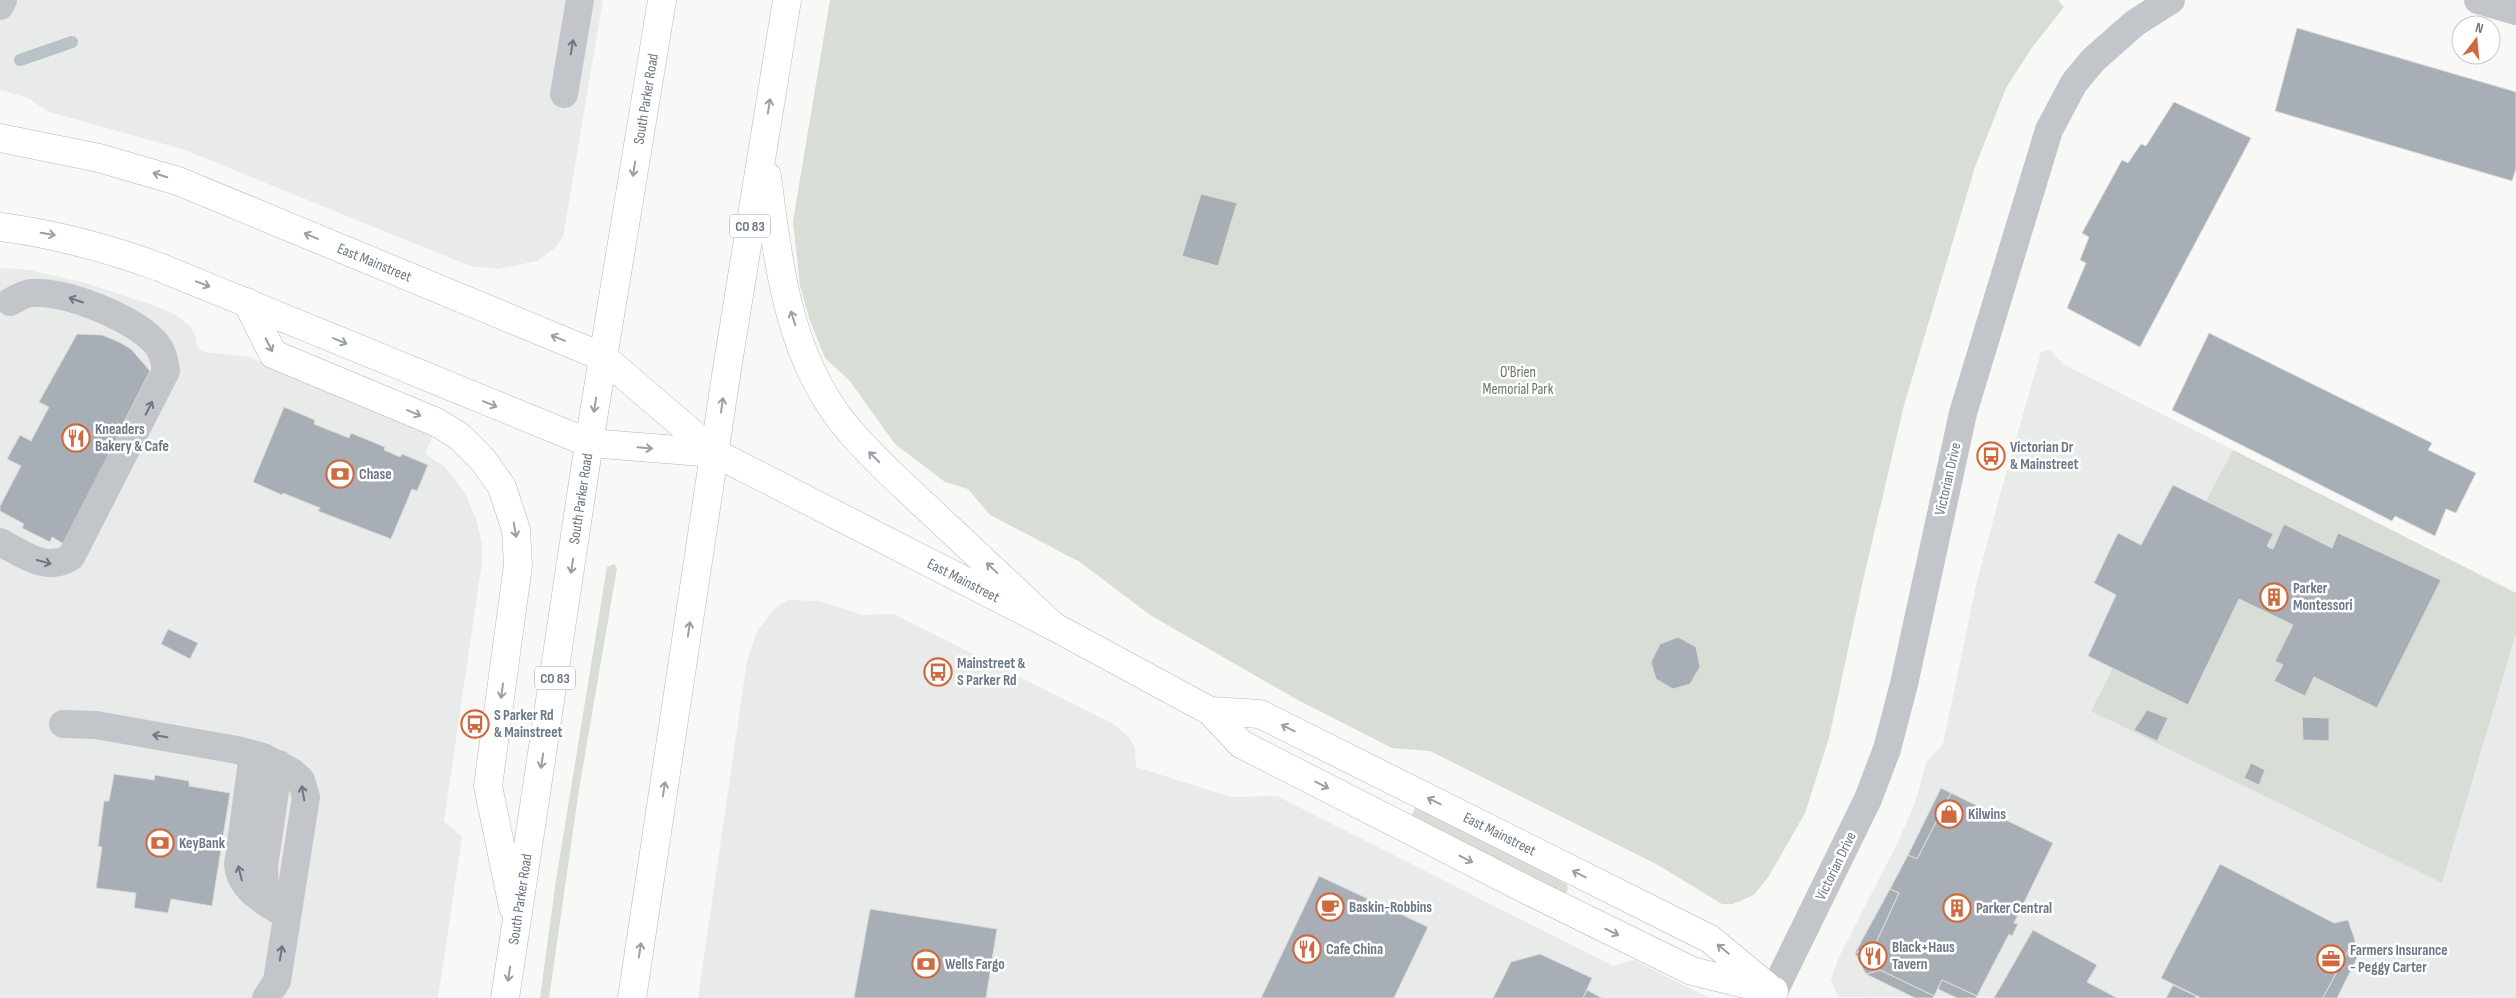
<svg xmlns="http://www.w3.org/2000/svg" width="2516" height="998" viewBox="0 0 2516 998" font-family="'Sofia Sans Condensed',sans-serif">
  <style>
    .built { fill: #e9eaea }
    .green { fill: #d8ddd6 }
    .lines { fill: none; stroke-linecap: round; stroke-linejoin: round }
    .stream { stroke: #b9c2c7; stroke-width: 12 }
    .building { fill: #a8aeb5; stroke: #dadad9 }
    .major-casing { stroke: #b4b7bb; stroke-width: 29 }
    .highway-casing { stroke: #b4b7ba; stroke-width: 29 }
    .minor { stroke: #c2c5c9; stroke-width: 28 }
    .major { stroke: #fff; stroke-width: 28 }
    .highway { stroke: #fff; stroke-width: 28 }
    .oneway { stroke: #6b7784 }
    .oneway2 { stroke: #97a0a9 }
    .labels { text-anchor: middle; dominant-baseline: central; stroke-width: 5; stroke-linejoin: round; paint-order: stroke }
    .shield { fill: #fff; stroke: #97a0a9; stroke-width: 1 }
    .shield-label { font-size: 14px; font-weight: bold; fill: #6b7784 }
    .street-label { font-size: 15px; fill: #6b7784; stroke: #fff }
    .park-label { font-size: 15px; fill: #677765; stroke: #fff }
    .poi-label { font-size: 15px; font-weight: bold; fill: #6b7784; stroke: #fff; text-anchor: start }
  </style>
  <rect width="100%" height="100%" fill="#f8f8f6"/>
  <path class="built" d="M0,0H603L563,237L555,248L537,261L498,269L470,266L182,149L49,112L28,98L0,90Z
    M5,268L29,270L82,282L153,305L176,315L190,326L195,335L197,347L205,352L250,357L433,435L425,454L445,467L465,493L476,519L482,544V562L444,821L462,837L438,998H0V269Z
    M2050,350L2063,364L2516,593V998L1838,997L1831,980L1838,959L1898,842L1916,800L1926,763L1943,744L1977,581L2003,484L2041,352Z
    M788,600L819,601L863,615L893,614L1113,724L1128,736L1135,748L1136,767L1231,797L1277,796L1613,966L1634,960L1710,998H698L747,661L757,631L776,607Z"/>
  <path class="green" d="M830,0H2058L2064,7L2031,49L2006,88L1975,167L1904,405L1862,585L1829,738L1805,813L1769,876L1754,895L1733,904H1722L1658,865L1430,751L1392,748L1296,699L1150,615L1080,562L990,515L968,489L945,482L895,444L849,380L825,358L810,321L800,286L793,221Z
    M2233,450L2516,593V633L2442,883L2091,711L2113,668L2188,705L2239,599L2293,625L2275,661L2283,665L2275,681L2305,696L2314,677L2377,708L2441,580L2338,534L2332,548L2284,524L2273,549L2267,546L2273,534L2206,501Z
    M614,564L617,568L579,790L549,998H540L556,880L607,567Z
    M1415,808H1419L1567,884L1568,890L1565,894L1410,819Z"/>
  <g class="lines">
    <path class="stream" d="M20,60L72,42"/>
  </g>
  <path class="building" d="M2297,28L2516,92V169L2512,181L2275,111Z
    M2174,102L2251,138L2140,347L2067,308L2086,263L2080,260L2089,237L2082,233L2122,160L2128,163L2141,144L2146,146Z
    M1201,194L1237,203L1218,266L1182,256Z
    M2209,333L2432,443L2428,450L2476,473L2456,513L2446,509L2435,536L2395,516L2392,521L2172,410Z
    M77,334L102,335L121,343L131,349L150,371L123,424L127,425L64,544L52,537L50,542L22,528L24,524L0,511V506L21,466L7,459L20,435L31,441L49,407L39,402Z
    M284,407L315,420L314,424L349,438L351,433L385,447L384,450L400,457L402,454L428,465L417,491L412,489L391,539L318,511L320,508L283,493L282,495L253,482Z
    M2173,485L2273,534L2267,546L2270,548L2273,549L2284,524L2332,548L2338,533L2441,580L2377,708L2314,677L2305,696L2274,681L2283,665L2275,661L2293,625L2239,599L2188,705L2088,656L2116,595L2094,583L2118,533L2141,545Z
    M168,629L198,643L190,659L161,644Z
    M1678,637L1696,647L1700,667L1690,684L1673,689L1656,679L1651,662L1660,644Z
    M2147,710L2168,718L2157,741L2134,730Z
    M2302,717L2329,718V741L2303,740Z
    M2251,763L2265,770L2259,785L2244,778Z
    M114,774L154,780L155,775L189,781V786L230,793L212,906L171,899L168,913L134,908L136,893L96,888L102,847L98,846L104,801H109Z
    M1941,788L1951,793L1917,859L1908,855Z
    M1951,793L2053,843L2014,923L2018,924L2012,936L2009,934L1977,996L1942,980L1934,996L1880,970L1866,974L1855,953L1875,945L1899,893L1890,889L1908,855L1917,859Z
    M2220,864L2334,923L2348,920L2356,943L2351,945L2323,998H2201L2161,978Z
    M1319,876L1428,927L1394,998H1261Z
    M1890,889L1899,893L1875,945L1855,953Z
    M870,909L997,929L986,998H854Z
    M2033,930L2097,965L2087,982L2117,998H1994Z
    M2351,945L2361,950L2337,998H2323Z
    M1540,954L1592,978L1583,998H1493L1511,962Z
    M1880,970L1934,996L1933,998H1915L1866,974Z
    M1942,980L1977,996L1976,998H1957L1938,989Z
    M2173,985L2196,996L2195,998H2166Z
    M1587,990L1602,998H1583Z"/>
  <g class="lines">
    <g class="major-casing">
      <g id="major">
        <path id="s1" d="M0,138L99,158L178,181L603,357L715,453L1053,626L1210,711L1241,744L1527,890L1692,971L1774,991"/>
        <path d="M0,227C55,234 107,248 159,267L589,443L715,453"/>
        <path id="s2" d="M1210,711L1260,714L1710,939L1768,987"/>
      </g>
    </g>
    <g class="highway-casing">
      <g id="highway">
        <path d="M767,176C777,254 786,339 831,406C847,431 869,452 889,472L1053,626"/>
        <path d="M247,302L273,354L436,422L459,436L483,460L502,487L516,530L518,565L488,786L513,907"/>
        <path id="s3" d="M505,998L589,443L662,0"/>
        <path d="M632,998L727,369L787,0"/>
      </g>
    </g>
    <path class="minor" d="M2478,0L2516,11
      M0,6L3,0
      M564,94L580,0
      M0,542C23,554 46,573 71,557L166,371C165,362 163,353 158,346C138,319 64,290 32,293C23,294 17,298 10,302
      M63,724L96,725L237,750L263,757L292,772L301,780L306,797L277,981L266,998
      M253,754L238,865C241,892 267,902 287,916
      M265,901L264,866L279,764
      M1774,991L1868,799L1887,749L1904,684L1963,413L2049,130L2074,83L2093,60L2135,23L2171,0"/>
    <use href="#major" class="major"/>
    <use href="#highway" class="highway"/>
  </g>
  <defs><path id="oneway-shaft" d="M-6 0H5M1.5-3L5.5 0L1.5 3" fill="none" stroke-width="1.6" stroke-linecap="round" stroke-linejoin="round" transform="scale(1.25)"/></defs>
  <g class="oneway">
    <use href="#oneway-shaft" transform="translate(572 47) rotate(-80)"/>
    <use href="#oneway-shaft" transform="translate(76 300) rotate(-161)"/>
    <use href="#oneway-shaft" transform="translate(149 408) rotate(-63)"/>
    <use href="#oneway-shaft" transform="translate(44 562) rotate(15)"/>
    <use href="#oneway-shaft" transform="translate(160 736) rotate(-170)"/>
    <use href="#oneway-shaft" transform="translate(303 793) rotate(-100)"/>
    <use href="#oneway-shaft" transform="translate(240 873) rotate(-104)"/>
    <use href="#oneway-shaft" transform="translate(281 953) rotate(-81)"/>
  </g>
  <g class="oneway2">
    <use href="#oneway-shaft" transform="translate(769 106) rotate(-81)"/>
    <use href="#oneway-shaft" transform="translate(634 169) rotate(99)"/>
    <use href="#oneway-shaft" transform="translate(160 175) rotate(-162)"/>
    <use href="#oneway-shaft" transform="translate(48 234) rotate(10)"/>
    <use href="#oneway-shaft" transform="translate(311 236) rotate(-157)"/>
    <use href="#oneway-shaft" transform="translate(203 284) rotate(21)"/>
    <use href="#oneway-shaft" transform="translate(793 318) rotate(-108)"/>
    <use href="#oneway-shaft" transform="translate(558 338) rotate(-158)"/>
    <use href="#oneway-shaft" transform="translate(340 341) rotate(23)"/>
    <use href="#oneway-shaft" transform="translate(269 345) rotate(63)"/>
    <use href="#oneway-shaft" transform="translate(490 404) rotate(23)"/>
    <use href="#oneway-shaft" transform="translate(595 405) rotate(99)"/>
    <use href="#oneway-shaft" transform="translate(722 405) rotate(-82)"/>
    <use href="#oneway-shaft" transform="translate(414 413) rotate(23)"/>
    <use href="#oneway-shaft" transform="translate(645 448) rotate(5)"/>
    <use href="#oneway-shaft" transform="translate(874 457) rotate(-135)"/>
    <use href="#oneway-shaft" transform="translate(515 530) rotate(81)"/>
    <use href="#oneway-shaft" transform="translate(572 566) rotate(99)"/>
    <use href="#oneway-shaft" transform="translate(992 568) rotate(-137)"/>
    <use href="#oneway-shaft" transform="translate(689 629) rotate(-81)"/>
    <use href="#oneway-shaft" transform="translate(502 691) rotate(98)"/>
    <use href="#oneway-shaft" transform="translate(1288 728) rotate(-153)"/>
    <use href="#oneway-shaft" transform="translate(542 761) rotate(99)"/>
    <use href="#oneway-shaft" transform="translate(1322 785) rotate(27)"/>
    <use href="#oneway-shaft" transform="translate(664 789) rotate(-81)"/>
    <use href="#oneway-shaft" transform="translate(1434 801) rotate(-153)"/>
    <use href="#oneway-shaft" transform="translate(1466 859) rotate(27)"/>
    <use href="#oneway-shaft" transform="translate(1579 874) rotate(-153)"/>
    <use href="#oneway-shaft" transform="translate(1612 932) rotate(26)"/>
    <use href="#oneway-shaft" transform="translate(1723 949) rotate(-141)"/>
    <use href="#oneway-shaft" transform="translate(640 950) rotate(-81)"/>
    <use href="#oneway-shaft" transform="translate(509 974) rotate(99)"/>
  </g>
  <defs>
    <g id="restaurant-ring" transform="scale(1.4375)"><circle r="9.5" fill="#fff" stroke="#cf6a40" stroke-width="1.5"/><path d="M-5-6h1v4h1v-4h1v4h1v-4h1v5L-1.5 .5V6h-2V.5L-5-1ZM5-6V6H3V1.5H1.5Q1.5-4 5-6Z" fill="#cf6a40"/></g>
    <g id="bus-ring" transform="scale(1.4375)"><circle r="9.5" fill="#fff" stroke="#cf6a40" stroke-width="1.5"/><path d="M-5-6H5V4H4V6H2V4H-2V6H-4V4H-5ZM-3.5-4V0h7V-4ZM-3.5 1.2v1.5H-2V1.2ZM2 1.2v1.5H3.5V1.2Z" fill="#cf6a40"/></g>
    <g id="bank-ring" transform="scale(1.4375)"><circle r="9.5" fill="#fff" stroke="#cf6a40" stroke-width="1.5"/><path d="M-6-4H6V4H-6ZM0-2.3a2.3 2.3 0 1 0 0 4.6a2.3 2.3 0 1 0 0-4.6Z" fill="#cf6a40"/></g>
    <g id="building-ring" transform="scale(1.4375)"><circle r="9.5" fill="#fff" stroke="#cf6a40" stroke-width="1.5"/><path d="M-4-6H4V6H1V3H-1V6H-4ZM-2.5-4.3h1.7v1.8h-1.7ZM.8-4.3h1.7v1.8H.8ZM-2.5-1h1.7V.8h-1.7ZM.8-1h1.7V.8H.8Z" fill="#cf6a40"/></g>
    <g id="shop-ring" transform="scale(1.4375)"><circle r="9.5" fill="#fff" stroke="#cf6a40" stroke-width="1.5"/><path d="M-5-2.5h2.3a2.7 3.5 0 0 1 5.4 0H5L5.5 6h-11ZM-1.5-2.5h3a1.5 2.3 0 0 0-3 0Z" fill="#cf6a40"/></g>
    <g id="cafe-ring" transform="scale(1.4375)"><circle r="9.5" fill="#fff" stroke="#cf6a40" stroke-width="1.5"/><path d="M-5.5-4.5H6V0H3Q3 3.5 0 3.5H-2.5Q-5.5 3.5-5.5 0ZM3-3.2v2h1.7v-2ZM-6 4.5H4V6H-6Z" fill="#cf6a40"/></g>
    <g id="office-ring" transform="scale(1.4375)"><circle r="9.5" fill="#fff" stroke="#cf6a40" stroke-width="1.5"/><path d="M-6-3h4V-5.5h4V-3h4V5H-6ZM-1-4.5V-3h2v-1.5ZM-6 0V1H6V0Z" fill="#cf6a40"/></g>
  </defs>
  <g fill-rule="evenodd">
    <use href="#restaurant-ring" x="76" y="438"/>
    <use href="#bus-ring" x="1991" y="456"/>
    <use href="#bank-ring" x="340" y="474"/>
    <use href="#building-ring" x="2274" y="597"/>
    <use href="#bus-ring" x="938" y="672"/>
    <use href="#bus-ring" x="475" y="724"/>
    <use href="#shop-ring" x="1949" y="814"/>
    <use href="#bank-ring" x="160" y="843"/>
    <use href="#cafe-ring" x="1330" y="907"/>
    <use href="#building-ring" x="1957" y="908"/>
    <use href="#restaurant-ring" x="1307" y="949"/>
    <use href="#restaurant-ring" x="1873" y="956"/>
    <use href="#office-ring" x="2331" y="959"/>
    <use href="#bank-ring" x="926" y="964"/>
  </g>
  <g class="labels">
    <g class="shield">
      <rect x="730" y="214.5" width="40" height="23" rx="4"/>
      <rect x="535" y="666.5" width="40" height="23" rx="4"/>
    </g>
    <g class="shield-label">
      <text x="750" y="226">CO 83</text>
      <text x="555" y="678">CO 83</text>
    </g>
    <g class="street-label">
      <text stroke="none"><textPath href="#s3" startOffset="910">South Parker Road</textPath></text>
      <text stroke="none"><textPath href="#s1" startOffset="396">East Mainstreet</textPath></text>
      <text transform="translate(1948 479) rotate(-77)">Victorian Drive</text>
      <text stroke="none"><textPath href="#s3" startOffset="505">South Parker Road</textPath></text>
      <text stroke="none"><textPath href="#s1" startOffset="1070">East Mainstreet</textPath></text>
      <text stroke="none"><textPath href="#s2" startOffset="318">East Mainstreet</textPath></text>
      <text transform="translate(1836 866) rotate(-64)">Victorian Drive</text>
      <text stroke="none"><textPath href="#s3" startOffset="100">South Parker Road</textPath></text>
    </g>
    <g class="park-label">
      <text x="1518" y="372">O'Brien<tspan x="1518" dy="17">Memorial Park</tspan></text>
    </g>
    <g class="poi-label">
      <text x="95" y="429">Kneaders<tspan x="95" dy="17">Bakery &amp; Cafe</tspan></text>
      <text x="2010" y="447">Victorian Dr<tspan x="2010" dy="17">&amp; Mainstreet</tspan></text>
      <text x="359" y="474">Chase</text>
      <text x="2293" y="588">Parker<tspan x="2293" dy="17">Montessori</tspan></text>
      <text x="957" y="663">Mainstreet &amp;<tspan x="957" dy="17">S Parker Rd</tspan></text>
      <text x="494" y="715">S Parker Rd<tspan x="494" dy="17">&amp; Mainstreet</tspan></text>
      <text x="1968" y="814">Kilwins</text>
      <text x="179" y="843">KeyBank</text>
      <text x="1349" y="907">Baskin-Robbins</text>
      <text x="1976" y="908">Parker Central</text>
      <text x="1892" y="947">Black+Haus<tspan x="1892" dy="17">Tavern</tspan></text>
      <text x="1326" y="949">Cafe China</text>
      <text x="2350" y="950">Farmers Insurance<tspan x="2350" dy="17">- Peggy Carter</tspan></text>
      <text x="945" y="964">Wells Fargo</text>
    </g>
  </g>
  <g transform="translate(2476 40) rotate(16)"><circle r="24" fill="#ffffff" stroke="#c4c9ce"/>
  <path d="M0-4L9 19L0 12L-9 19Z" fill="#cf6a40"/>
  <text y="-8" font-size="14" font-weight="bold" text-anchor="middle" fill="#6b7784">N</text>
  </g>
</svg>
